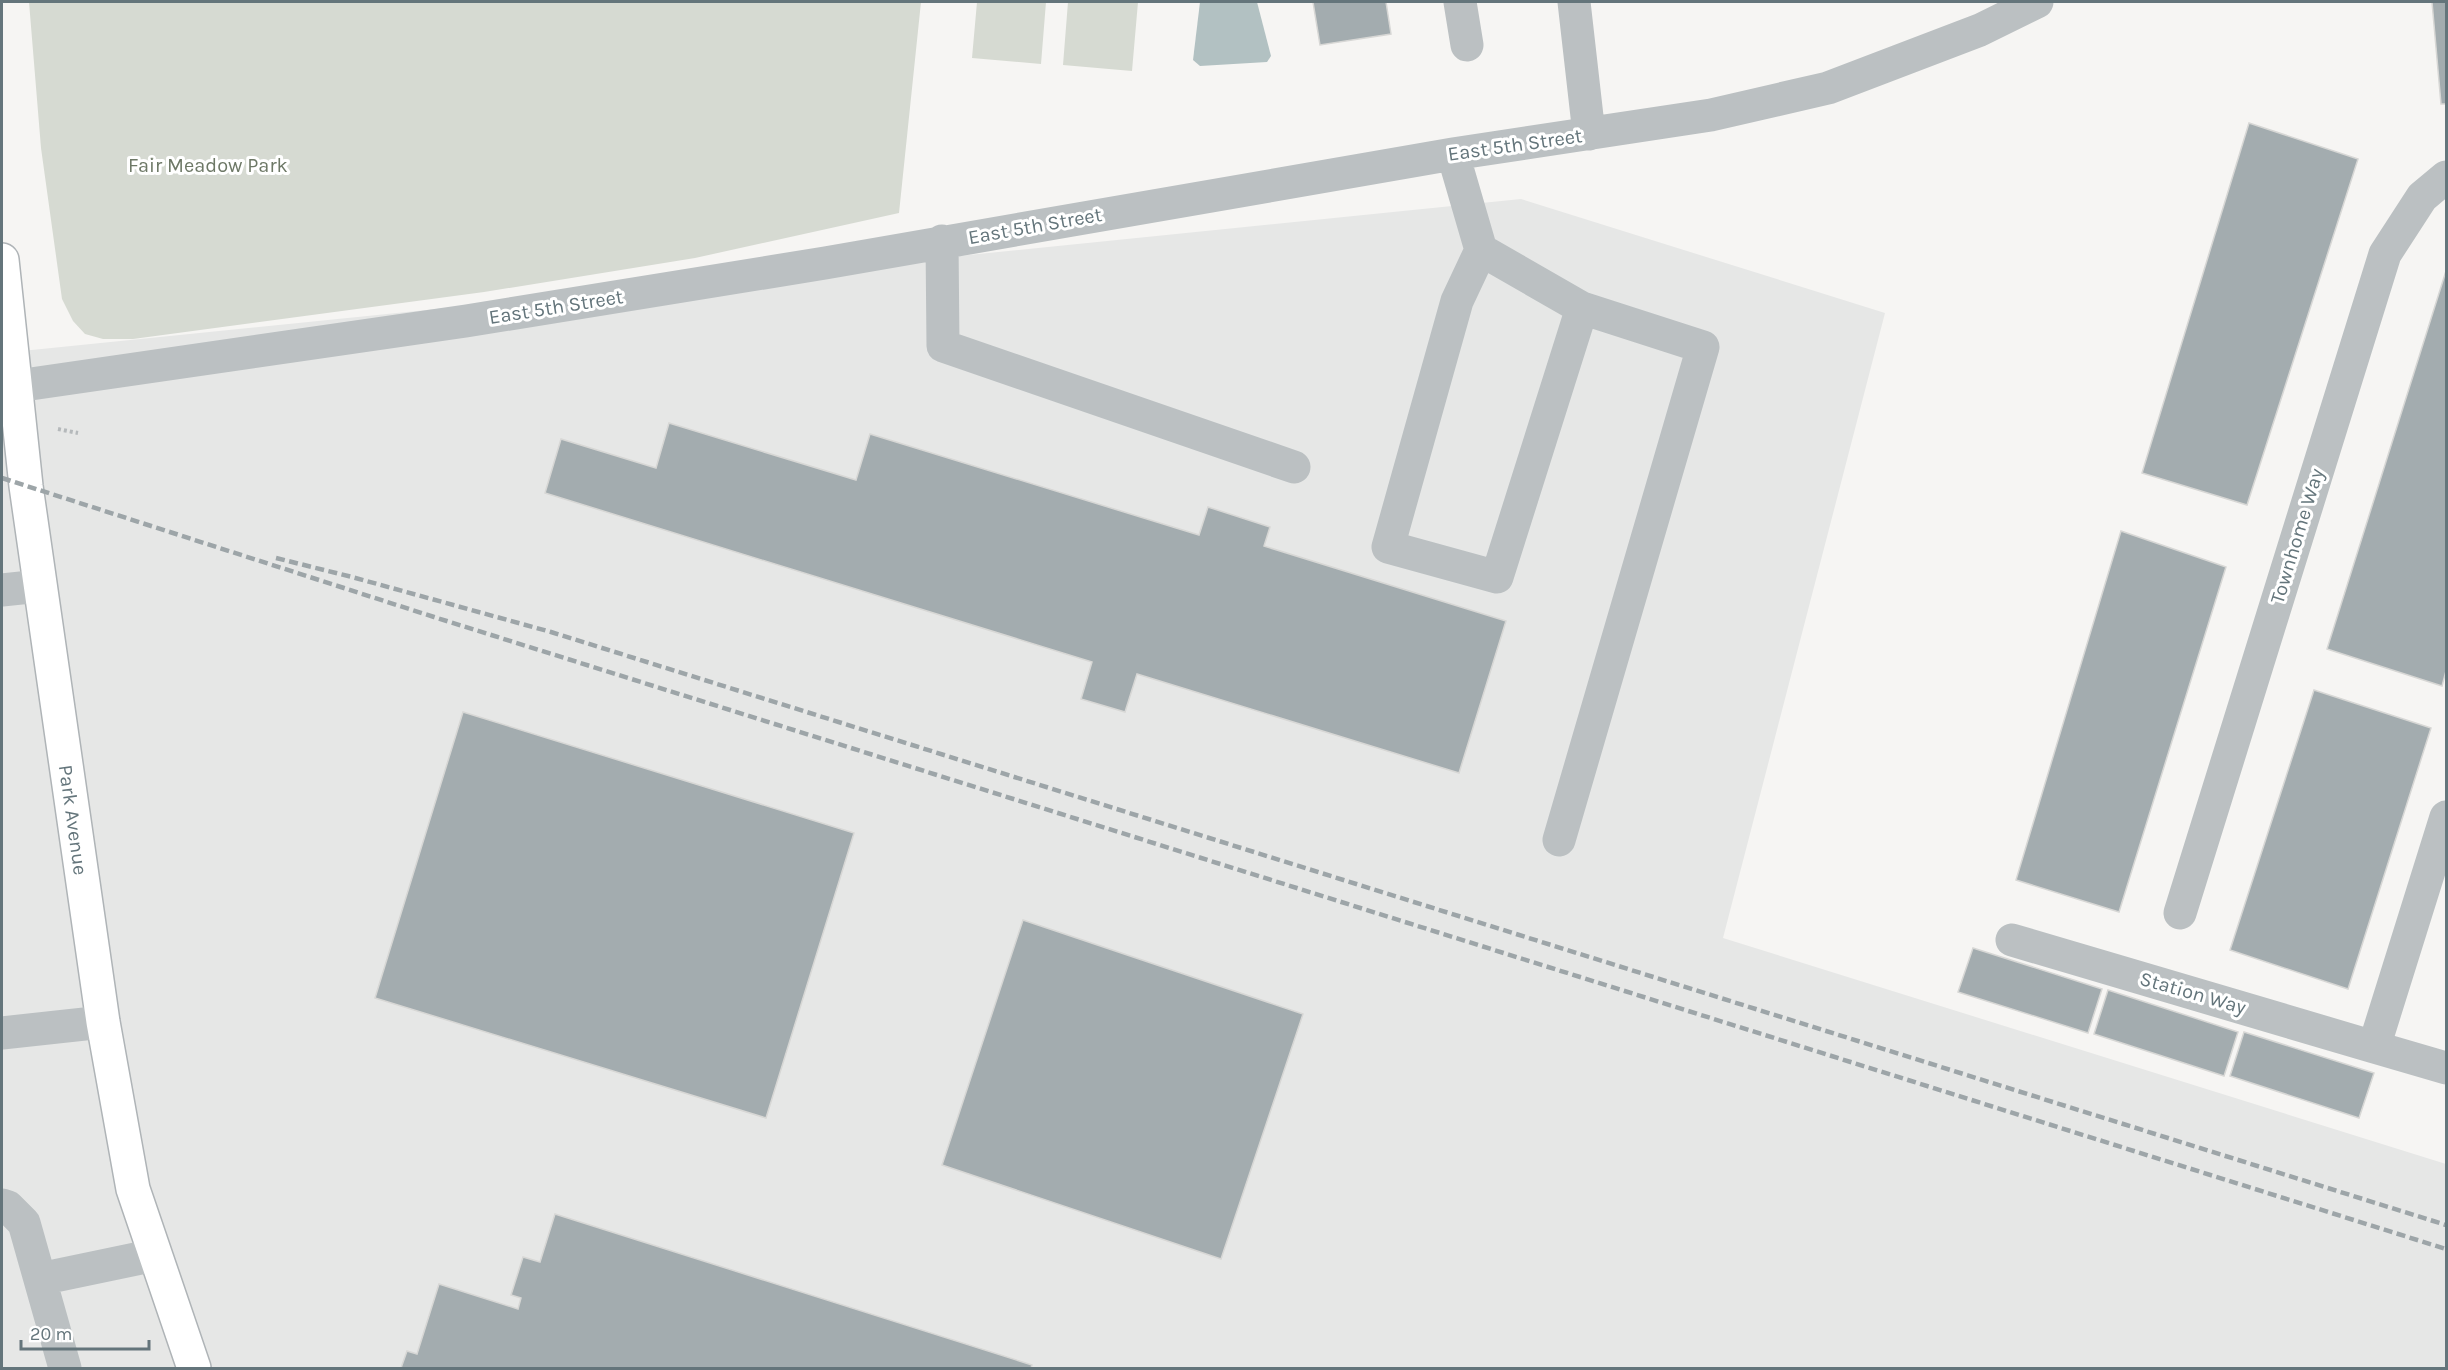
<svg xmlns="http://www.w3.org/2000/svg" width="2448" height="1370" viewBox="0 0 2448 1370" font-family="Karla,sans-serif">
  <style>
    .built { fill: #e6e7e6 }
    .green { fill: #d6dad2 }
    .water { fill: #b2c1c2 }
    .building { fill: #a3acaf; stroke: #d7d7d5; stroke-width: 1.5 }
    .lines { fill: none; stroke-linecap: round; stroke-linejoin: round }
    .major-casing { stroke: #afb4b7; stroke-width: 36 }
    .path { stroke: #b5b9bb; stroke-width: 4; stroke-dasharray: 3 3; stroke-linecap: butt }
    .minor { stroke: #bbc0c2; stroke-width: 33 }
    .major { stroke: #fff; stroke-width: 33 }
    .rail { stroke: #9da5a8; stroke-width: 4.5; stroke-dasharray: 9 4.5; stroke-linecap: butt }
    .labels { text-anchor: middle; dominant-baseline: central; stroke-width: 6; stroke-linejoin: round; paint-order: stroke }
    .street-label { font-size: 20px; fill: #64757b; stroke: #fff }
    .park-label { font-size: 20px; fill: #6d7866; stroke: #fff }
  </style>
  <rect width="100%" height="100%" fill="#f6f5f3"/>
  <path class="built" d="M1521,199L1885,313L1723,938L2446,1164V1368H2V353Z"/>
  <path class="green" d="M29,2H921L899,213L695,258L484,292L133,339H103L85,334L73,321L62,299L41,148Z
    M977,2H1046L1041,64L972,58Z
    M1068,2H1138L1132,71L1063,65Z"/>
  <path class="water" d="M1200,2H1257L1271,56L1267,62L1200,66L1193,60Z"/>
  <path class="building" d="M1313,2H1386L1391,34L1320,45Z
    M2432,2H2446V104H2441Z
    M2249,123L2358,159L2247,505L2142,473Z
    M2446,271V671L2442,686L2327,649Z
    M669,423L856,480L870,434L1199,535L1208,507L1270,527L1264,546L1506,621L1459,773L1137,674L1125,712L1081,699L1092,662L545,493L561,439L656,468Z
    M2121,531L2226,567L2119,912L2016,880Z
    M2314,690L2431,728L2348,989L2230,950Z
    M463,712L854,833L766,1118L375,998Z
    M1023,920L1303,1014L1221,1259L942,1165Z
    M1973,948L2102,989L2088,1033L1958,992Z
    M2108,990L2238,1032L2224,1076L2094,1034Z
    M2244,1032L2374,1073L2359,1118L2230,1076Z
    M555,1214L1032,1365L1031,1368H401L407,1351L417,1354L439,1284L518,1309L521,1298L511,1295L523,1257L540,1262Z"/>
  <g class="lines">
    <g class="major-casing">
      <path id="major" d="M2,260L26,486L103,1022L133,1189L194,1368"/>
    </g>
    <path class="path" d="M58,429L78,433"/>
    <path class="minor" d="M1460,2L1467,45
      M1574,2L1589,134
      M1453,154L1481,250L1582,308L1497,577L1388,547L1457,301L1481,250
      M942,241L943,346L1294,467
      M17,386L466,321L825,263L1453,154L1711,115L1828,88L1980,30L2037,2
      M2,590L40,586
      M2446,817L2374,1047L2446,1068
      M1559,840L1703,347L1582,308
      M2180,913L2385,254L2422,197L2446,177
      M2012,940L2374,1047
      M2,1033L103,1022
      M2,1205L8,1207L24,1223L65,1368
      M40,1279L155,1255"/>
    <use href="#major" class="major"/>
    <path class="rail" d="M2,478L434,617L2446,1249
      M276,558L352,577L551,632L2446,1225"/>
  </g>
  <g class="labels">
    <g class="street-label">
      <text transform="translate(1515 145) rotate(-8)">East 5th Street</text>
      <text transform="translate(1035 226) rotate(-10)">East 5th Street</text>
      <text transform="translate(556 307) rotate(-9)">East 5th Street</text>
      <text transform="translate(2297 536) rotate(-73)">Townhome Way</text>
      <text transform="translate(73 820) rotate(82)">Park Avenue</text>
      <text transform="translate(2193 993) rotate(16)">Station Way</text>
    </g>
    <g class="park-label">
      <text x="208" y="165">Fair Meadow Park</text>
    </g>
  </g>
  <rect width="2448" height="1370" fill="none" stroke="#64757b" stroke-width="6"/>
  <path d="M21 1340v9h128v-9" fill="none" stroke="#64757b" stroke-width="3"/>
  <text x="30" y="1340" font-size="18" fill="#64757b" stroke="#ffffff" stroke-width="4.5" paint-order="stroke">20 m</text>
</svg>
